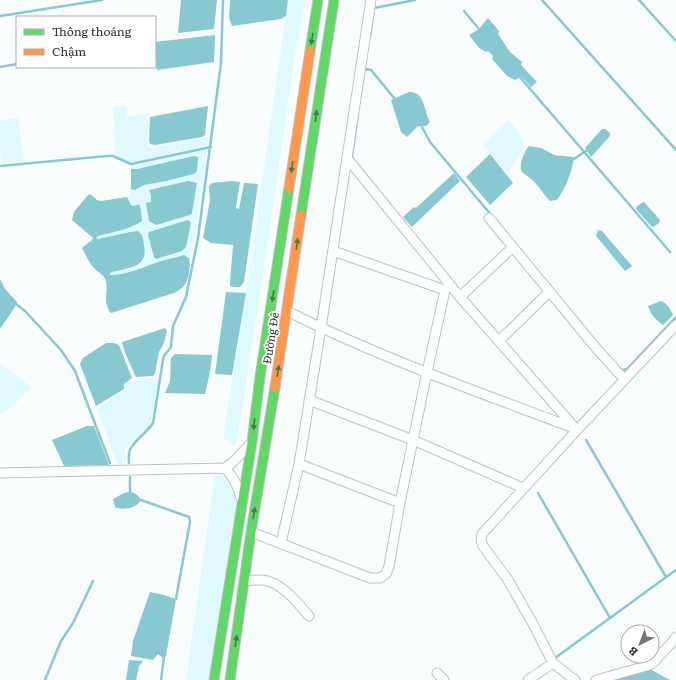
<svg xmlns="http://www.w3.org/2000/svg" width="676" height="680" viewBox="0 0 676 680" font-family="Literata,serif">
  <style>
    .green { fill: #defafe; fill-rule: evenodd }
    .water { fill: #87c8d1 }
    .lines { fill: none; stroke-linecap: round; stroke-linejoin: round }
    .stream { stroke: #87c8d1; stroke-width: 2.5 }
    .street-casing { stroke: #bfc2c2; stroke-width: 11 }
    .fast-casing { stroke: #bfc2c2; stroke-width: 11 }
    .slow-casing { stroke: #bfc2c2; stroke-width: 11 }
    .street { stroke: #feffff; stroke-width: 9 }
    .fast { stroke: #63d668; stroke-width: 9 }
    .slow { stroke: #ff974d; stroke-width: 9 }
    .oneway { fill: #467b4a }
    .labels { text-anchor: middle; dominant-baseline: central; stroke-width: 3.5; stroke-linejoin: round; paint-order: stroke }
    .street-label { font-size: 11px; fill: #2e3031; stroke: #fff }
  </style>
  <rect width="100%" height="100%" fill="#f8fcfc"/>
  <path class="green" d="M288,0H306L295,54L263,275L237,440L234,446L223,437L246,293Z
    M127,106V116L148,114L147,144L148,147L151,148L209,137L207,146L134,162C127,162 122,159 116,155L113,107Z
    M18,118L24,161L2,163L0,152V120Z
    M509,120L523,140C526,154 508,165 509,177L483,145Z
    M204,150L207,151C200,188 197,225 190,262L189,258L184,255C178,257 171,258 165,260C149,265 127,276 110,275V273L141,263L145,259L142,235L138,231L130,232L98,240L96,238L98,236L128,229L142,221L138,204L133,206L131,205L127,197L130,196L131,189L135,190L144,185L166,181L194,174L198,157L194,156L137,169H131L132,165ZM151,195L192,213L190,215L156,225L149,221L146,204L151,202Z
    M0,363L31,387L12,407L0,414Z
    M140,379L158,380L150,423L148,428L125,449L126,458L125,464L119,467L97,409L126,390V384Z
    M220,474C235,481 236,491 237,507L211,680H186L215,475Z"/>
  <path class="water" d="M181,0H217L214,29L178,33Z
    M230,0H288L286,16L281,19L232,26L229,18Z
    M488,18L499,31L498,34L510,52L522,62L521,65L537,82L531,87L521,76L515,80L507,76L492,59L493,56L488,51L486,52L479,48L469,35L479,29Z
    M215,35L214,62L157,70L155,42Z
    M409,92C425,91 424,112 430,122L426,126H418L407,137L401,132L391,100Z
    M208,106L205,135L202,137L155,145L150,144L149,141L150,117Z
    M602,129H605L610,133V136L591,157L585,148Z
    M529,146L541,148L554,155L573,157L574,159C571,173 566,188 557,200L550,201C543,194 542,190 536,184C526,171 516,176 523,157C525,152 526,149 529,146Z
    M490,154L513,183L490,205L466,177Z
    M194,156L198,157L197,171L194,174L166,181L144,185L135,190L131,189V169H137Z
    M454,173L460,181L412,227L403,217L414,207L416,208Z
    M188,181L197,183L192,213L190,215L156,225L149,221L146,203L151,202V195L149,190Z
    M232,181L240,182L236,208L239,209L244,183L258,184L244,282L240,287H234L230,286V282L233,245L211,243L203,238L210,200L209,186L212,183Z
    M90,194L97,200L101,201L127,197L131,205L133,206L139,204L141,210L142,221C129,230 113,232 98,236L96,238L98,239L130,232L138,231C143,235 143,238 144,245C149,269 127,267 110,273V275C127,276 149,264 165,260C172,258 178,257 184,255L189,258C191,266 189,281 183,287C180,290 177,291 174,293L111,313C101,301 110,290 105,279C104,275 99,273 96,270C90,265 86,255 82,248L92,240L93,238L72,220L74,212L88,195Z
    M644,202L660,220L659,223L653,227L651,226L636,209L637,206Z
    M188,220L191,223L186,247L182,251L156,259L154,257L148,235L149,232Z
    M598,230L602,231L632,266L625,271L596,236Z
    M0,279L5,289L17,302L15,307L0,329Z
    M226,292L246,293L232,375L215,374Z
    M661,301C667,303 671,310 673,315L663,325C656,320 651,315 648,306Z
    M165,328L167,331L164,343L159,352L155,373L153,376L136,377L125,353L122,342Z
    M106,343H114L119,345L132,378L124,384V389L96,406L80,364L83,358Z
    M175,354L212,355C211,369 208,381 205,394L165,393L170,381L171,358Z
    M87,426H94L109,465L64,466L52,440Z
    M130,492C136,493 138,495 141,500C137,508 123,511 115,507L113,499L124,493Z
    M150,592L164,595L176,599L166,656L163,658L158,654L153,660L131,656L133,641Z
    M129,660L143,661L139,666L136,680H126Z
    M650,669L670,680H613Z"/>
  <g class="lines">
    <path class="stream" d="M542,0L676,150
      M639,0L676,41
      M464,11L479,29
      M0,16L102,0
      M370,36L374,8L415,0
      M0,67L17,64
      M365,69L371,70L394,98
      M519,76L670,252
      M421,125L430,142L492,216
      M574,159L586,151
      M354,160L352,156L358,114
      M0,166L107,156H113L131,164L211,147
      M16,304L25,311L61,350L75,371L110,463
      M619,369L623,370L627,369L676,317
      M586,440L666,577
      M129,463C129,459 128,454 130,450C135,439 147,433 153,423L163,360L164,356L171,347L173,326L186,297L198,238L221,63L223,0
      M130,492V477
      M538,493L610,618
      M141,500L189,517L190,522L176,599
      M555,658L676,570
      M45,680L61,641L73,623L93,581
      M161,680L164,657"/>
    <g class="street-casing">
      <path id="street" d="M347,158L460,297L577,430
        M489,218L596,348L624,379
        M333,251L445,290L427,372L413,440L523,488
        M460,297L513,247
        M287,311C380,358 479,392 576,429
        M499,341L549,292
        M299,464L400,503
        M225,468C234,477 238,486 241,498
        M0,473L225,468L233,462L252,442
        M251,532L370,578H380L386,574L389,566L400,503L413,440L309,400
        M281,543L299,464L321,328L371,0
        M245,581C253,580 260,579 268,581C285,586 298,604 309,616
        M437,673L444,680
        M528,680L553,663
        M575,680L553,663L533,624L508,580L483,546L481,540L482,534L577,430L676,325
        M596,680L650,665C655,662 658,657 662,653C667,647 672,644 676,637"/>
    </g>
    <g class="fast-casing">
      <path id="fast" d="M310,51L318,0
        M301,215L334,0
        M214,680L252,442L260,377L289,188
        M230,680L251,532L275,387"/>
    </g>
    <g class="slow-casing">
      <path id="slow" d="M289,188L310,51
        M275,387L301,215"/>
    </g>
    <use href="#street" class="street"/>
    <use href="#fast" class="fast"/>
    <use href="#slow" class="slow"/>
  </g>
  <defs><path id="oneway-solid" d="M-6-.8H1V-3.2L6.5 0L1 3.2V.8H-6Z"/></defs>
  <g class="oneway">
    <use href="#oneway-solid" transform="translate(312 39) rotate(99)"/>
    <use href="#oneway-solid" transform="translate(316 116) rotate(-82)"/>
    <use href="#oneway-solid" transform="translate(292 167) rotate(99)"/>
    <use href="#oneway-solid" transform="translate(297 244) rotate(-82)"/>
    <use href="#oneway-solid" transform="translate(273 296) rotate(99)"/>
    <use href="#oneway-solid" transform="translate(278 371) rotate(-81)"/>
    <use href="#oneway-solid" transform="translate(254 424) rotate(97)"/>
    <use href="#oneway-solid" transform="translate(254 513) rotate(-81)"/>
    <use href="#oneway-solid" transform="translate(236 641) rotate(-81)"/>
  </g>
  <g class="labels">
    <g class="street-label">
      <text transform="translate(270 338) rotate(-81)">Đường Đê</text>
    </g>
  </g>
  <rect x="16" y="16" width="140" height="52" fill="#ffffff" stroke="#abacad"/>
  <rect x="24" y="29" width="20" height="6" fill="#63d668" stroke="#abacad"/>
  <text x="52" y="36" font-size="12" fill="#2e3031">Thông thoáng</text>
  <rect x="24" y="49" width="20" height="6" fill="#ff974d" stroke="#abacad"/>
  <text x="52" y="56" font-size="12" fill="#2e3031">Chậm</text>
  <g transform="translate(640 644) rotate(222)"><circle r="19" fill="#ffffff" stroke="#abacad"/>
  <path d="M0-3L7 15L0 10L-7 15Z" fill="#757778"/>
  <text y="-6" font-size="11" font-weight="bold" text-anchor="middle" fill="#2e3031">B</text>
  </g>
</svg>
